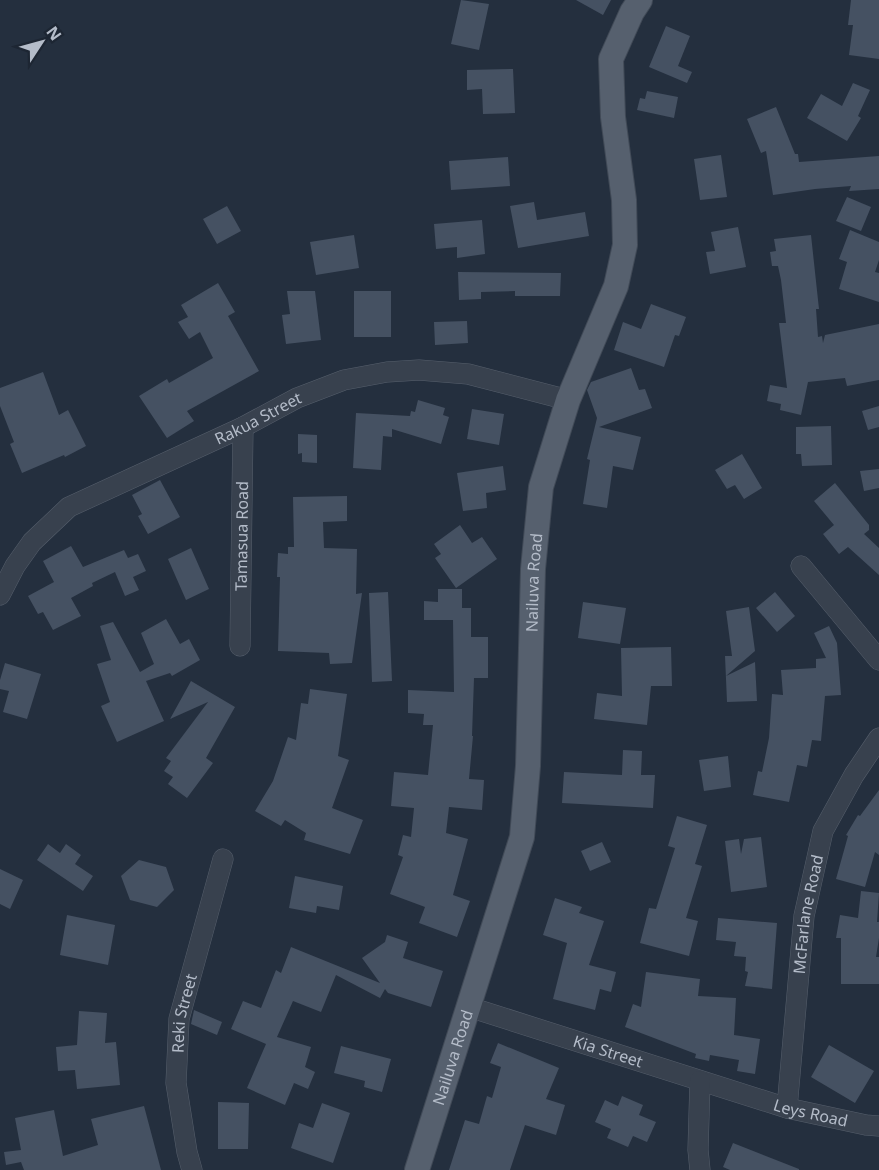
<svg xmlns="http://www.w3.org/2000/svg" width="879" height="1170" viewBox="0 0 879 1170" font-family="'Noto Sans',sans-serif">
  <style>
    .building { fill: #455162 }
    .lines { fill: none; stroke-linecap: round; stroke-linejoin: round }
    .minor-casing { stroke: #565f6c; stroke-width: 21 }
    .major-casing { stroke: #414a57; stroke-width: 26 }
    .minor { stroke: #38414e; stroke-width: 20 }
    .major { stroke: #56606e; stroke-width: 24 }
    .labels { text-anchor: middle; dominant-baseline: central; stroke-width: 6; stroke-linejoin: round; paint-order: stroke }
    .street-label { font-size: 16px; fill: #b4bcc9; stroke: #1d2633 }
  </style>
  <rect width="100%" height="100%" fill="#242f3e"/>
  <path class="building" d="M461,0L489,4L479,50L451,44Z
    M576,0H611L603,15Z
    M851,0H879V59L849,55L853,25H848Z
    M666,26L690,36L678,66L692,72L687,83L649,67Z
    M513,69L515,113L483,114L482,89L467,90V70Z
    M853,83L870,90L858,116L861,118L847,141L807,118L821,94L842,106Z
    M647,91L678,97L674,118L637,110L640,98L645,99Z
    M776,107L795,154H798L799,162L879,156V189L849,191L851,186L815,189L773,195L766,151L761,153L747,119Z
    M721,155L727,197L700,200L694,159Z
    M508,157L510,186L451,190L449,161Z
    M847,197L871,207L861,231L836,221Z
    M534,202L537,220L585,212L589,236L518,248L510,206Z
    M227,206L241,231L217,244L203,219Z
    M482,220L485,254L457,258V247L436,249L434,224Z
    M738,227L746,267L710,274L706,252L715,251L711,232Z
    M850,230L879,242V260L875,272L879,273V302L839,289L847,262L839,259Z
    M354,235L359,268L316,275L310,242Z
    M811,235L819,309H816L818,337L822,336L823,343L825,335L879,324V380L847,386L845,378L808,382L801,415L780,410L781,404L767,401L770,385L787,388L779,323H786L781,280L778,266H772L770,252L776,251L774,239Z
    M458,272L561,273L560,296H515V291L481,292V299L459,300Z
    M218,283L235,312L228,316L259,371L187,411L194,421L167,438L139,396L167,379L169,383L213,358L200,332L189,339L178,322L188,317L181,305Z
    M287,291H315L321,340L286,344L282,315L290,314Z
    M354,291H391V337H354Z
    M651,304L686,317L679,336L675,335L664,367L614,350L623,322L641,329Z
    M467,321L468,343L435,345L434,322Z
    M631,368L639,390L645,389L652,408L599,427L641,437L633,470L613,466L607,508L583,504L590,460L587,459L597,418L587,390L591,382Z
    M43,372L59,415L68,410L86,446L65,457L64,455L22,473L10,444L14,442L0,406V388Z
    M418,400L445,408L443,415L449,417L441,444L392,429V437L383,436L381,470L353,468L356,413L410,416L411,411L415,412Z
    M879,406V427L868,430L862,411Z
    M472,409L504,414L499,445L467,439Z
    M831,426L832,465L802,466L801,454H796V427Z
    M298,434L317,435V463L302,462V453L298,454Z
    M742,454L762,488L744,499L735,485L727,489L715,470Z
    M503,466L506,490L486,493L487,508L463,511L457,473Z
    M879,469V488L864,491L860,471Z
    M160,480L180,517L148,534L138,516L142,514L132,495Z
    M835,483L869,525V530L864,534L879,548V575L848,547L839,554L823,534L834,525L814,501Z
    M347,496V521L323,522L324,548L357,549L356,594L362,593L352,663L330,664L329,653L278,651L280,577H277L278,553L288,554V547H294L293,497Z
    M460,525L472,543L482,537L497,559L456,588L435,558L441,554L434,544Z
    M71,546L83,567L124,550L128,558L138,554L146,571L133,577L139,590L125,596L115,572L92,583L93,586L71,598L81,616L53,630L43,612L38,614L28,596L54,582L43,561Z
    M191,548L209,589L186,600L168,559Z
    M438,589H462V608H471V637H488V678H474L472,736H473L469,779L484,780L482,810L449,807L446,833L468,839L453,895L470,901L457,937L419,923L425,907L390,894L403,857L398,855L403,835L411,837L414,808L391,806L394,772L428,775L433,725H423L424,714L408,713V690L454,692L453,620H424V601L438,602Z
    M388,592L392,681L372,682L369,593Z
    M775,592L795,616L777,632L756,608Z
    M583,602L626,608L620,644L578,638Z
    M749,607L755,651L726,676L755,662L757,701L727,702L725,656H732L726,611Z
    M166,619L180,644L189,639L200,660L172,676L170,673L146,681L164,721L117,742L101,706L110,702L97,664L111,660L100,626L113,622L140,672L154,664L141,633Z
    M829,626L837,643L841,695L825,696L821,741L812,740L807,767L797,765L789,802L753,795L758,771L762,772L769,738L772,694L783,695L781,670L816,668V659L826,658L814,633Z
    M671,647L672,686H651L647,725L594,719L597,693L622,696L621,648Z
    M5,663L41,674L27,719L3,712L9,691L0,689V680Z
    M191,681L235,707L206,758L213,763L187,798L168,784L173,777L164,771L171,761L166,758L208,702L170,719Z
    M310,689L347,694L338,756L349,760L332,808L363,820L350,854L304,840L306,833L285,820L281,826L255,811L273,781L288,737L296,740L301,703L308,704Z
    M623,750L642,751L641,775H655L653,808L562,803L564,772L622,775Z
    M728,756L731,787L704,791L699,760Z
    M879,790V855L875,852L865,887L836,879L848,836L846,835L858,815L860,816Z
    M677,816L707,825L695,864L702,866L686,918L698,921L689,956L640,943L649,908L656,909L675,848L668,846Z
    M761,837L767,887L731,892L725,841L739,839L741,854L744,839Z
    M602,842L611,862L590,871L581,851Z
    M48,844L60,853L66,844L81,855L75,864L93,876L83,891L37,860Z
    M139,860L166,867L174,890L157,907L130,900L121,876Z
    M0,869L23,880L10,909L0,904Z
    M295,876L343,886L339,910L317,906L316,913L289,908Z
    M861,891L879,893L877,922H879V938L876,957H879V984H841V938H836L840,915L858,918Z
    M555,898L582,907L579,913L604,921L589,965L616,972L611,992L600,989L595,1010L553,999L567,943L543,935Z
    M67,915L115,925L108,965L60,955Z
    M718,918L777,923L772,989L745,986L748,972L745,971L746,957L734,956L736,942L716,940Z
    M387,935L408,942L403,958L443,971L431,1007L388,993L385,989L380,998L336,975L321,1012L293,1001L277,1037L311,1047L305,1067L315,1072L308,1089L294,1083L285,1105L247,1088L266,1044L231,1029L243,1001L261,1008L276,970L281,973L291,947L380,983L362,958L385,942Z
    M646,972L700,979L698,996L736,998L734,1035L760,1039L755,1074L737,1071L739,1060L710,1055L709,1061L695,1058L696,1054L625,1027L633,1004L641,1007Z
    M194,1010L222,1022L217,1035L191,1024Z
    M79,1011L107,1013L105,1043L116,1042L120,1085L77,1089L75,1070L58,1071L56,1047L77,1045Z
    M498,1043L559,1068L546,1099L565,1105L556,1135L525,1125L510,1170H449L465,1120L479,1124L487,1096L492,1098L501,1067L490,1063Z
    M829,1045L874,1071L855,1103L811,1077Z
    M341,1046L391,1059L382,1092L364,1087L365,1081L334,1073Z
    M622,1096L643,1105L639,1115L656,1122L647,1142L633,1136L628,1147L607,1138L611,1129L595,1122L605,1100L618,1106Z
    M218,1102L249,1103L248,1149H218Z
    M322,1103L350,1113L333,1163L291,1148L299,1123L313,1128Z
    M144,1106L161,1170H24L21,1162L6,1165L4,1152L21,1150L15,1118L54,1110L63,1156L98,1145L91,1119Z
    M733,1143L799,1169V1170H730L723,1167Z"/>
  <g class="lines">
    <g class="minor-casing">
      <g id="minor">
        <path d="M801,566L879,660"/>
        <path id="s1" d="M0,595L15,566L32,542L69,507L243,427L297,398L344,380L387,372L419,370L468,374L568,400"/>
        <path id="s2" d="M240,646L243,427"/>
        <path id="s3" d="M469,1007L787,1108L866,1125L879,1126"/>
        <path id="s4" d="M787,1108L804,916L823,831L854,775L879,738"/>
        <path id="s5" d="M192,1170L187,1152L176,1083L179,1019L223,859"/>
        <path d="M700,1170L698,1150L700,1081"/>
      </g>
    </g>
    <g class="major-casing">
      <g id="major">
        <path id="s6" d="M417,1170L522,837L528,766L533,569L541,487L568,400L616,286L625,245L624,200L613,117L611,59L632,12L640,0"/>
      </g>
    </g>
    <use href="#minor" class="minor"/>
    <use href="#major" class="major"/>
  </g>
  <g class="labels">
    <g class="street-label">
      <text stroke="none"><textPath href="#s1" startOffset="322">Rakua Street</textPath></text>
      <text stroke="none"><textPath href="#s2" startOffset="110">Tamasua Road</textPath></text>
      <text stroke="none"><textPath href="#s6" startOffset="604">Nailuva Road</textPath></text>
      <text stroke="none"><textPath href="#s4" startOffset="195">McFarlane Road</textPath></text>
      <text stroke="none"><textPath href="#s5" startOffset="159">Reki Street</textPath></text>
      <text stroke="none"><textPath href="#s3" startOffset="146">Kia Street</textPath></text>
      <text stroke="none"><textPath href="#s6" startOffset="118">Nailuva Road</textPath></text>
      <text stroke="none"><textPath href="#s3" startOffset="358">Leys Road</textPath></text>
    </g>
  </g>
  <g transform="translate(42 42) rotate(54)" stroke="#1d2633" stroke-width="4.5" paint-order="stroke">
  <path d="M0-4.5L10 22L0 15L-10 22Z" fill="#b4bcc9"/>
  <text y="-9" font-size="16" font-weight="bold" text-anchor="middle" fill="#b4bcc9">N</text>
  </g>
</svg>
